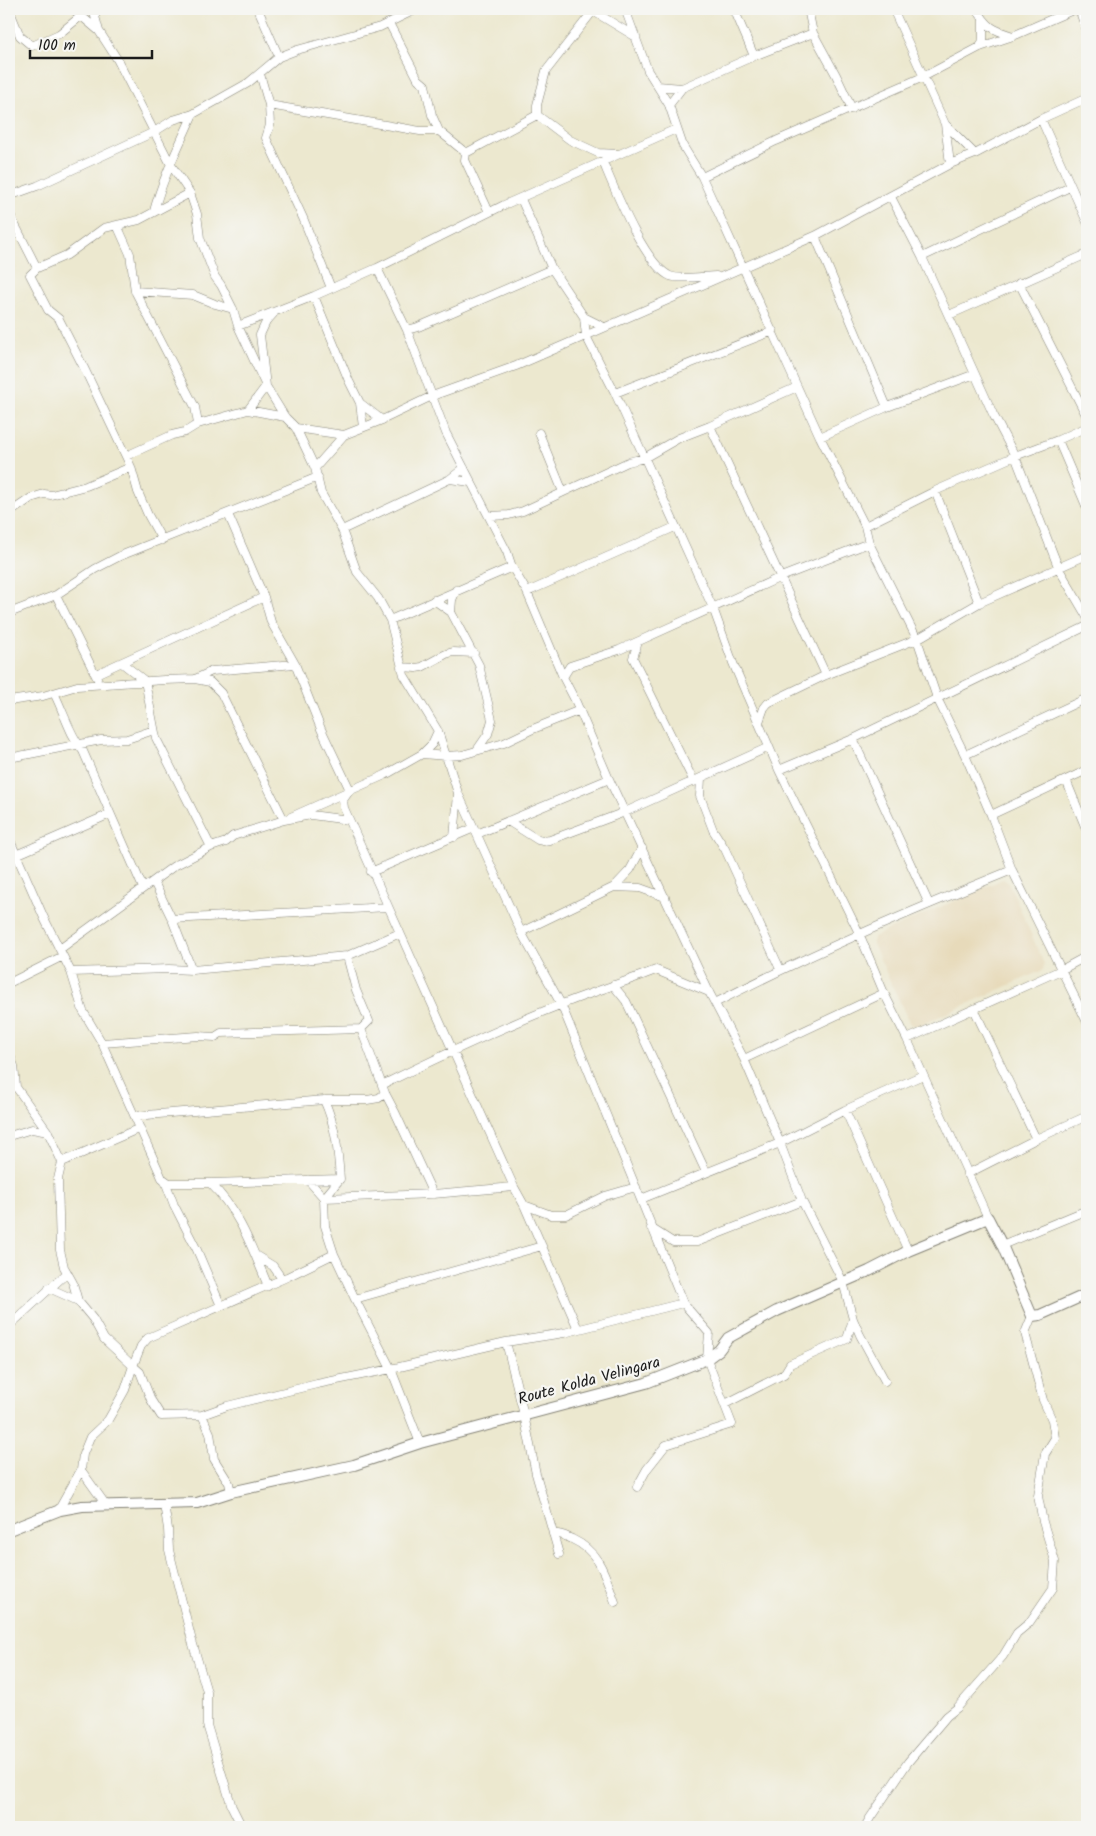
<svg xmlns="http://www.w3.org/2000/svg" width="1096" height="1836" viewBox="0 0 1096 1836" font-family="Kalam,sans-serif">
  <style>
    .built { fill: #e7daba }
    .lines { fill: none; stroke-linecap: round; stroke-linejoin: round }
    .minor-casing { stroke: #848276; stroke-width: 9 }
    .secondary-casing { stroke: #848276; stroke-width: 12 }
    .minor { stroke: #fff; stroke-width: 8 }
    .secondary { stroke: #fff; stroke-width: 10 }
    .labels { text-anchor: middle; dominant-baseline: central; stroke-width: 4.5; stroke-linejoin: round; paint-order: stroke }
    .street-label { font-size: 16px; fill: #1c1c1c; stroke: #f6f6f2 }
  </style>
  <rect width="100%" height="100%" fill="#f6f6f2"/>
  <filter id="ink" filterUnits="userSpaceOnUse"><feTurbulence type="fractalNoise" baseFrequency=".02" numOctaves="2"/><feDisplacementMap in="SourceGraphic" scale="10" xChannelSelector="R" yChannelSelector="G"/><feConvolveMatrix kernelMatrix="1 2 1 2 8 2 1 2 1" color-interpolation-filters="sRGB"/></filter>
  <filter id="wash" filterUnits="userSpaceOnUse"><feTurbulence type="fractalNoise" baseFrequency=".0096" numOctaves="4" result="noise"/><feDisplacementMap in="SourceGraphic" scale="20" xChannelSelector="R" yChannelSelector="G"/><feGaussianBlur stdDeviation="1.12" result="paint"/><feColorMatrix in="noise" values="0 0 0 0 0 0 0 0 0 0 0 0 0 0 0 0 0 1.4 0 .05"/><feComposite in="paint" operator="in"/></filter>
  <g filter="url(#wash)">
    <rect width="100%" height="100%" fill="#ece8cf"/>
    <path class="built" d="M1003,879L1009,883L1044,964L1043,970L916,1027L910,1024L873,944V937Z"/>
  </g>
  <g filter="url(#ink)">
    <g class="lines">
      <g class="minor-casing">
        <path id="minor" d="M9,9L20,36L32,46L59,34L81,16
          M73,9L99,31
          M93,9L99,31L117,59L171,165L190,193L197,214L200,238L215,277L221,285L233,309L238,326L266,386L285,417L296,428L315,468L321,493L342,530L357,572L378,598L390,620L404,675L438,731L458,793L474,828L521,932L561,1004L683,1303L709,1333L707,1359L732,1424L666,1445L647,1469L637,1487
          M258,9L279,57L297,50L380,27L417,9
          M625,9L648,71L669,105L683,146L702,177L820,437L865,526L869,543L917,639L937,698L965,755L991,815L1012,870L1087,1022
          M734,9L754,56
          M808,9L813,33L836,75L852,109
          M893,9L945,124L950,164
          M977,9C987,27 993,30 1013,36
          M1079,9L1087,32
          M389,23L418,79L425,85L432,115L439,131L466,153L465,160L489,212
          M980,47L983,40V20
          M260,74L269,105L420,131H439
          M658,86L682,88
          M269,105L270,125L266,138L303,218L331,288
          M669,105L682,88L754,56L813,33
          M537,115L570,140L598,153L619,154
          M1041,119L1087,222
          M945,124L975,154
          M466,153L537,115V105L546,71L593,11L636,37
          M603,162C615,190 644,264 670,276C679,280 706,276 716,276
          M702,177L776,141L923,77L980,47L1013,36L1075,9
          M9,196L37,186L154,132L173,120L193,114L248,83L279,57
          M891,197L922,257L993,414L1015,456L1059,569L1087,617
          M521,199L552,269L584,317L604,327
          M154,211C163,177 179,146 193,114
          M9,213L37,268
          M117,225L130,254L135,291L195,407L198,424
          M815,236L887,407
          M922,257L1070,187
          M377,268L407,330L446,433L507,552L512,567L527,592L563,677L576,702L609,779L709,992L744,1059L780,1143L802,1201L843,1282L853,1319L860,1335L885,1381
          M1019,283L1087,417
          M135,291L193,295L215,304L233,309
          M314,296L349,381L360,403L363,427
          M949,315L1087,254
          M584,317L586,336L615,393L713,608L733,663L779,770L859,933L884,993L907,1039L988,1218
          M238,326L314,296L377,268L504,205L676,129
          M407,330L418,327L552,269
          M615,393L773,331
          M360,403L382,420
          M248,410L285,417
          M710,426L826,675
          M296,428L344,435
          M539,433L563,492
          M820,437L887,407L975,374
          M1058,440L1087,508
          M126,456L172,435L185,432L198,424L248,410L266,386L260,335L266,322L274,313
          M315,468L344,435L382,420L432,396L516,366L815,236L950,164L975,154L1041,119L1087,98
          M450,479L470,482
          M935,491L979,603
          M9,513L31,498L44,494L51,495L86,486L131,467
          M228,514L264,597L271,622L295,664L321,729L350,790
          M490,516L509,515L523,511L628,462L644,458L679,438L710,426L797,387
          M865,526L935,491L1015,456L1058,440L1087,427
          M342,530L450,479L464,468
          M162,540L148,515L138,492L131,467L84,368L59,319L48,310L30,275L37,268L67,255L104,228L139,220L190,193
          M527,592L675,527
          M56,595L97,678
          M434,600L451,612L479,665L492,720L488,734L477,750
          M451,612L452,600L456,590
          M9,613L56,595L95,569L120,556L318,477
          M390,620L512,567
          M638,642L633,658L694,782
          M122,663L145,681L156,738L211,847
          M401,667L416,668L422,667L446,654L453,652L474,653
          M96,674L264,597
          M563,677L570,666L619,650L781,577L869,543
          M195,679L210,682L221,693L284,820L311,815L349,820
          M54,693C64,712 69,734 83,751L143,888
          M9,701L43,696L77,686L164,680L195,679L212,671L295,664
          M759,722L764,708L768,703L826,675L917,639L979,603L1087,555
          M853,739L929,904
          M422,754L447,756L462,755L504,743L533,729L580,710
          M965,755L1087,698
          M9,758L101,740L127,739L154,730
          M779,770L853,739L1087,626
          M701,778L700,796L713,830L725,849L780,969
          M1066,780L1087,831
          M350,790L343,800L344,808L514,1187L524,1205L578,1329
          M991,815L1087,770
          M508,821L538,840L543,841L550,840L625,812L769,747
          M477,834L609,779
          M454,837L458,795
          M9,838L44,918L71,972L83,1011L102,1043L162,1178L169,1183H210C240,1212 252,1248 268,1286
          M9,858L110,814
          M371,872L474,828
          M154,882L172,919L192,970
          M614,887L640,888L665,897
          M172,919L388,907
          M521,932L614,887L630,870L642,848
          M60,949L174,866L211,847L226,842L233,836L284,820L385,775L422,754L432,744L438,731
          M71,972L169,969L192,970L347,956
          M9,983L63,956
          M613,985L626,1001L706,1172
          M715,1003C812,953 911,911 1012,870
          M974,1009L1036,1139
          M361,1029L385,1093L395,1112L433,1194
          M907,1039L1061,970L1087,956
          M102,1043L198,1036L215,1037L221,1033L361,1029L369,1021L356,990L347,956L400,933
          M9,1053L14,1066L16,1087L48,1132L62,1162L140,1128
          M744,1059L884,993
          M382,1085C441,1056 501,1028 562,1004C593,992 625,982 656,970L709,992
          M324,1100C336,1126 338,1151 340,1179L324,1198L325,1226L334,1254L355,1299L391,1369L420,1443
          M845,1110L908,1251
          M135,1116L324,1100H367L379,1098L385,1093
          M9,1136L32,1129L48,1132
          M62,1162L58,1179L60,1250L64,1267L73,1283L78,1301L93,1319L104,1339L133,1366L125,1390L108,1420L90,1437L83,1454L81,1470L106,1505
          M967,1174L1036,1139L1087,1116
          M308,1180L324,1198L433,1194L514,1187
          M165,1181L174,1205L197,1250L221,1306
          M210,1183L340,1179
          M641,1199L780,1143L845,1110L923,1075
          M524,1205L551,1215H566L605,1196L636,1187
          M651,1228L673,1242H697L802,1201
          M1002,1245L1087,1210
          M334,1254L287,1277L148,1338L141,1346L133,1366L140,1372L151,1400L161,1416L202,1415L227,1406L317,1384L391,1369L506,1342L564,1333L683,1303
          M255,1255L273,1266L282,1279
          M49,1288L78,1301
          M355,1299L542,1246
          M9,1326L67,1273
          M506,1342L524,1415L536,1474L559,1554
          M725,1404L784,1374L790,1364L847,1339L853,1319
          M202,1415L210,1433L214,1459L229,1483L231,1492
          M164,1504L168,1529L169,1550L192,1641L207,1692V1725L232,1807L242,1827
          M58,1511L81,1470
          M553,1534C560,1533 565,1536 572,1539C600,1552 605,1575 615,1602
          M865,1827L870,1818L908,1762L947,1716L957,1708L1003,1656L1017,1633L1029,1623L1053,1588L1055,1561L1043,1522L1038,1496L1045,1454L1055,1438L1052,1420L1043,1400L1025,1333L1032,1316"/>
      </g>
      <g class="secondary-casing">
        <path id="secondary" d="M9,1530L60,1510L82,1506L197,1503L231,1492L354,1465L420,1443L646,1383L707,1359L719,1350L728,1338L777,1311L869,1271L908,1251L988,1218L1002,1245L1032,1316L1040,1315L1087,1294"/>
      </g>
      <use href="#minor" class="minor"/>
      <use href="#secondary" class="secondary"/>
    </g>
  </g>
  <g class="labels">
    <g class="street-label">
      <text transform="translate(589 1381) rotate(-15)">Route Kolda Velingara</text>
    </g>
  </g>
  <rect width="1096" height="1836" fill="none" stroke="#f6f6f2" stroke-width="30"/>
  <path d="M30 50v8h122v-8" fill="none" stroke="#1c1c1c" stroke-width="2.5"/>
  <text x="38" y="50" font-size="15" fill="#1c1c1c" stroke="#f6f6f2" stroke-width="4" paint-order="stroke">100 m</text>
</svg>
